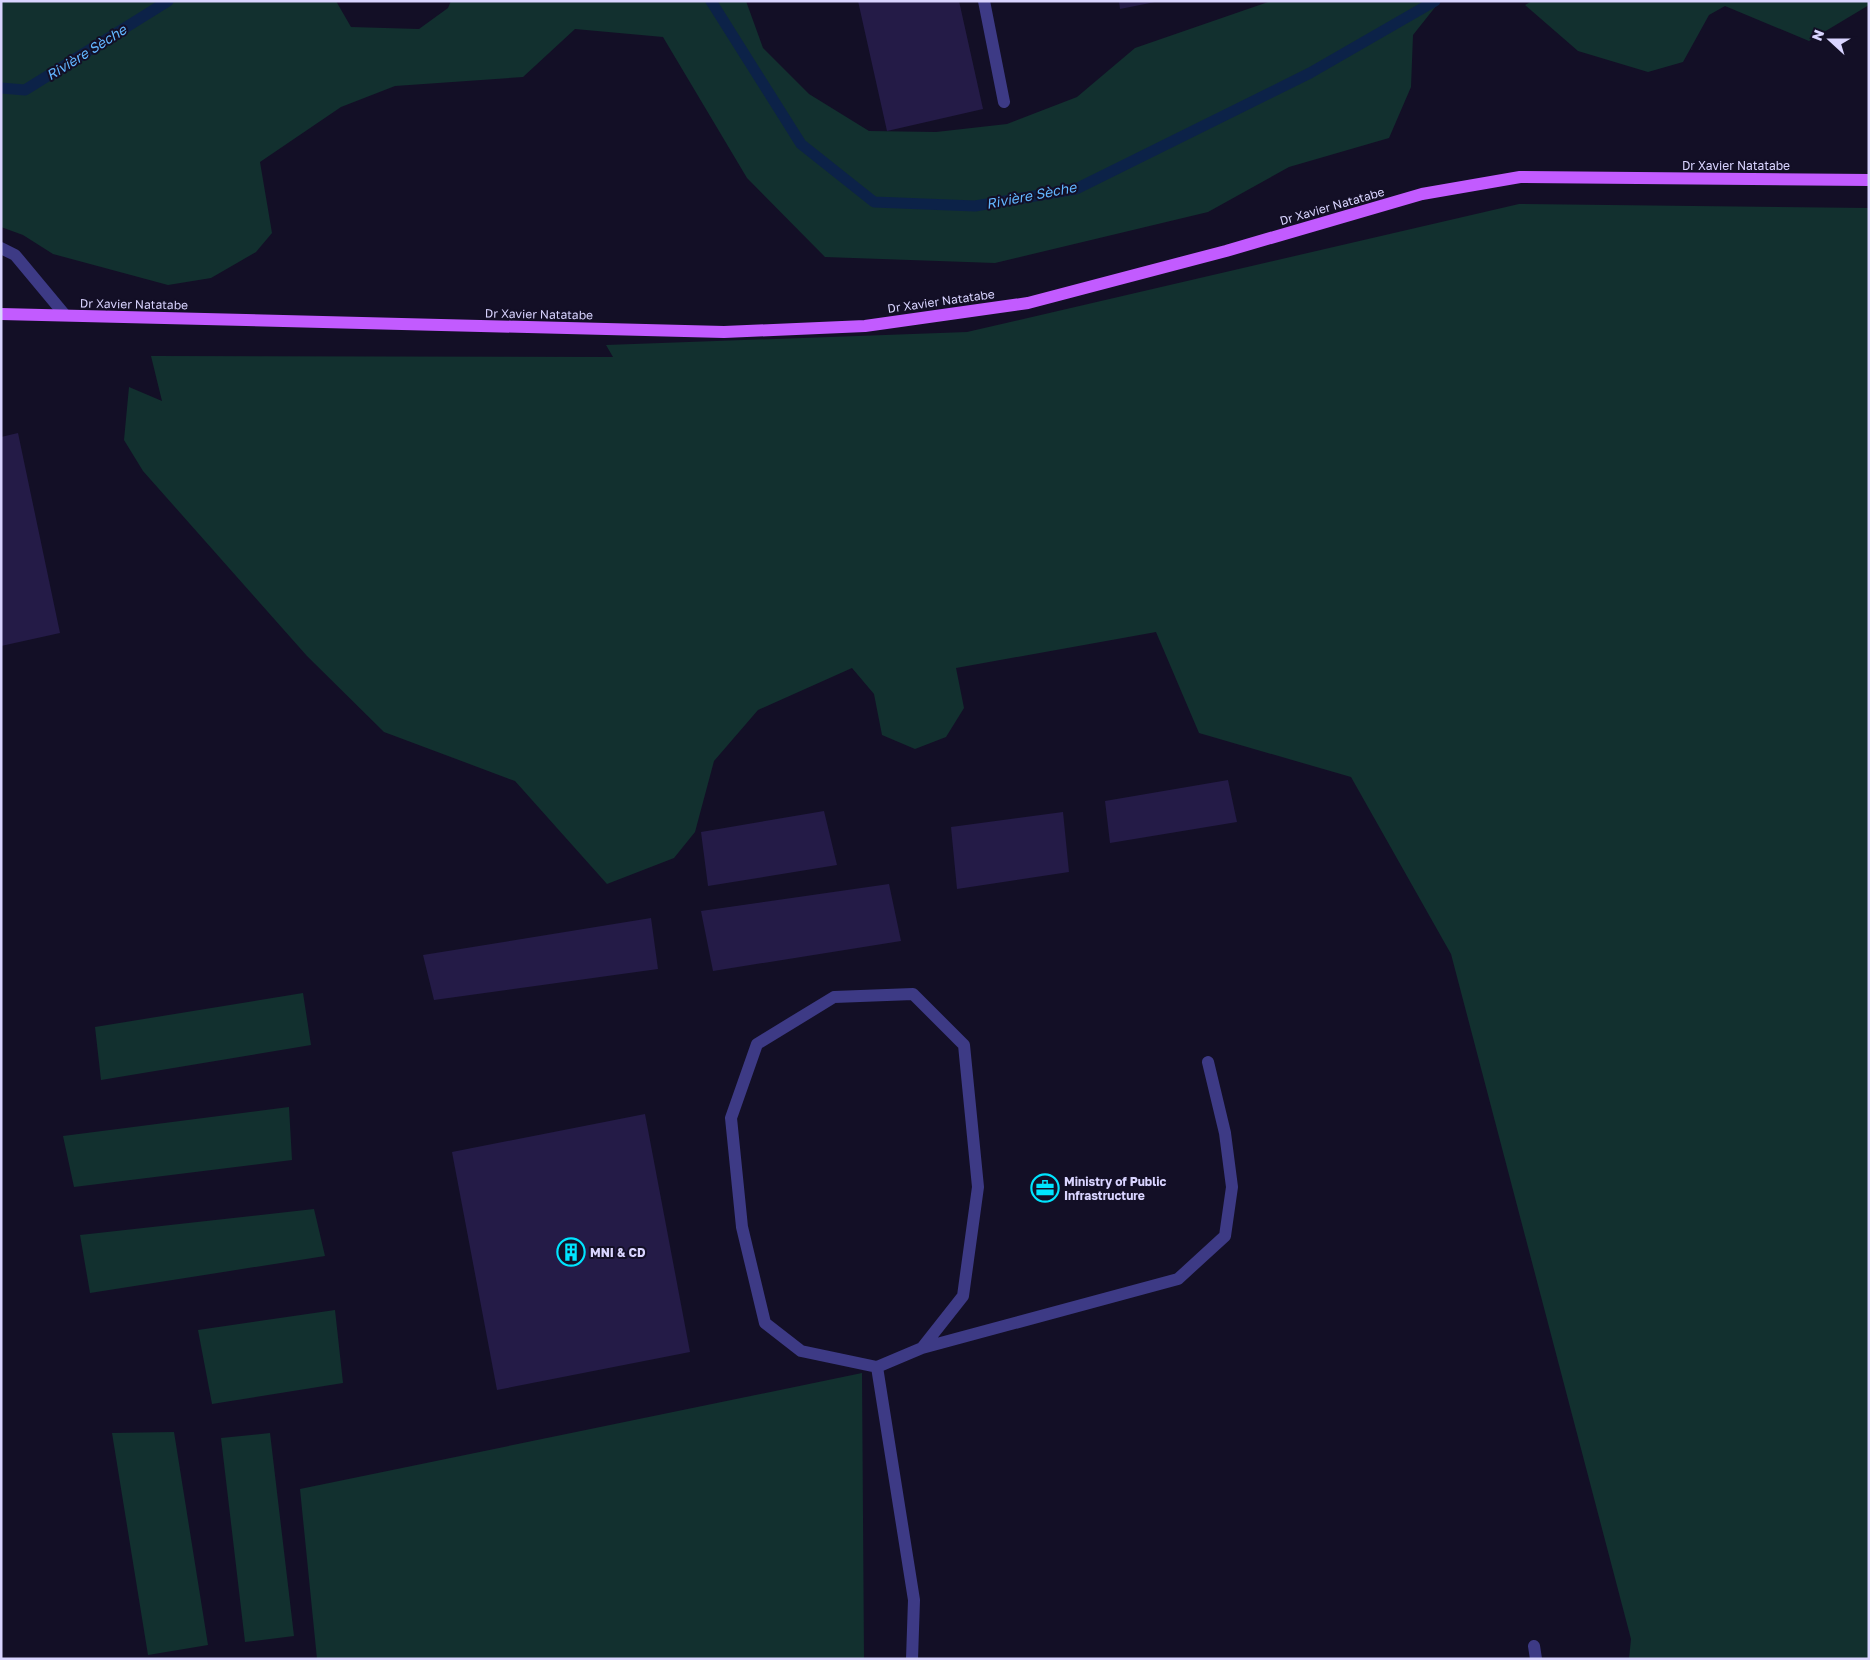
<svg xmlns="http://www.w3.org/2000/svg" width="1870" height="1660" viewBox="0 0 1870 1660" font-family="'Golos Text',sans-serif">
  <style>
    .green { fill: #12302f }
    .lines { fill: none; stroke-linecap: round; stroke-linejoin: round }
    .stream { stroke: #0c2248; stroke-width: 11 }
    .building { fill: #241b47 }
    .minor { stroke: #3d3a85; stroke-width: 12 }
    .major { stroke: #c25bff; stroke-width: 12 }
    .labels { text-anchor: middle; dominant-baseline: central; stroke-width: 4; stroke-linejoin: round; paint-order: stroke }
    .street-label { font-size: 12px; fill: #d9d4ff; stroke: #130f26 }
    .poi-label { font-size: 12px; font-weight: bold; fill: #d9d4ff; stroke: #130f26; text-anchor: start }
    .water-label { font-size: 14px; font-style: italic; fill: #62b6ff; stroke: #130f26 }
  </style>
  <rect width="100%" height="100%" fill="#130f26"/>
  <path class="green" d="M1,1H336L351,27L419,29L448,8L451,1H746L763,48L809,94L869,131L936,132L1007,124L1077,97L1135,48L1271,1H1440L1413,35L1411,87L1389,138L1289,167L1208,212L995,263L825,257L747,178L663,37L575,29L523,77L395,86L341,107L260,162L272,233L256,252L211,278L168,285L53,254L23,235L1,227Z
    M1532,1H1869V5L1809,41L1725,6L1709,15L1683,62L1648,72L1578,51L1525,5Z
    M1519,204L1869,208V1659H1629L1631,1639L1451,954L1351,777L1199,733L1156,632L956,668L964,708L946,737L915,749L882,735L874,694L852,668L758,710L714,761L695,832L674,858L607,884L515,781L384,732L307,656L143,471L124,440L129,387L162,401L151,356L613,357L606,345L967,332Z
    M303,993L311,1045L101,1080L95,1027Z
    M289,1107L292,1160L74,1187L63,1136Z
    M314,1209L325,1256L90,1293L80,1235Z
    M335,1310L343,1383L212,1404L198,1330Z
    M862,1373L864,1659H317L300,1489Z
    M174,1432L208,1645L148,1655L112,1433Z
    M270,1433L294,1636L245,1642L221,1438Z"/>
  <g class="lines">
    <path class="stream" d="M711,1L801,144L874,202L975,206L1076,189L1310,73L1435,1
      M1,88L25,90L168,1"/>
  </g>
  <path class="building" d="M858,1H959L983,109L887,131Z
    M1119,1H1155V2L1120,9Z
    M18,433L60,633L1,646V437Z
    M1228,780L1237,822L1110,843L1105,801Z
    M824,811L837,865L708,886L701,832Z
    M1063,812L1069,872L957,889L951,827Z
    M889,884L901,941L713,971L701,911Z
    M651,918L658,969L434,1000L423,955Z
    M645,1114L690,1352L497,1390L452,1152Z"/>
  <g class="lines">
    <path class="minor" d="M984,1L1004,102
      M1,248L15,255L65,315
      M913,994L964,1045L978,1187L963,1296L922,1348L877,1367L801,1351L765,1323L742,1227L731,1118L757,1044L834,997Z
      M922,1348L1178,1279L1225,1236L1232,1187L1225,1133L1208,1062
      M877,1367L914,1600L912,1659
      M1534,1646L1536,1659"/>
    <path class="major" d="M1,314L724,332L865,326L1028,303L1226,251L1422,194L1520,177L1869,180"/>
  </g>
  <defs>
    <g id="office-ring" transform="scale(1.4375)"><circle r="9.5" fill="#130f26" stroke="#00e5ff" stroke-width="1.5"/><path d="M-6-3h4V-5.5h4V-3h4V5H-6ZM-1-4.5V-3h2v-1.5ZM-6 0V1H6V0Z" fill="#00e5ff"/></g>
    <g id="building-ring" transform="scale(1.4375)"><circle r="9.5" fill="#130f26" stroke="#00e5ff" stroke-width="1.5"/><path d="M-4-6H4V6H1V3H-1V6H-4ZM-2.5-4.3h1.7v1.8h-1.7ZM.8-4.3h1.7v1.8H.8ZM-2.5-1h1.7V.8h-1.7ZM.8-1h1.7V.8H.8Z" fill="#00e5ff"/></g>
  </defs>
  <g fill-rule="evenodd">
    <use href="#office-ring" x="1045" y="1188"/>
    <use href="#building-ring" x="571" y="1252"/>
  </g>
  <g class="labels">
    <g class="street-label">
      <text x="1736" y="165">Dr Xavier Natatabe</text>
      <text transform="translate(1332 206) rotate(-16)">Dr Xavier Natatabe</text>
      <text transform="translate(941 301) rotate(-8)">Dr Xavier Natatabe</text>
      <text transform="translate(134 304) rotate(1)">Dr Xavier Natatabe</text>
      <text transform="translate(539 314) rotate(1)">Dr Xavier Natatabe</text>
    </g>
    <g class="poi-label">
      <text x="1064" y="1181">Ministry of Public<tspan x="1064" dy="14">Infrastructure</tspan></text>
      <text x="590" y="1252">MNI &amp; CD</text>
    </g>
    <g class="water-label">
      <text transform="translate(86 52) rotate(-32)">Rivière Sèche</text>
      <text transform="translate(1031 195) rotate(-11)">Rivière Sèche</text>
    </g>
  </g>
  <rect width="1870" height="1660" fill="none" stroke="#d9d4ff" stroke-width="5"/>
  <g transform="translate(1830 40) rotate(291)" stroke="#130f26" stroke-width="4" paint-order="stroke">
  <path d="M0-4L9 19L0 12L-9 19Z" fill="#d9d4ff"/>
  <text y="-8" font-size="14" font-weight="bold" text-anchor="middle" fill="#d9d4ff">N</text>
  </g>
</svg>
